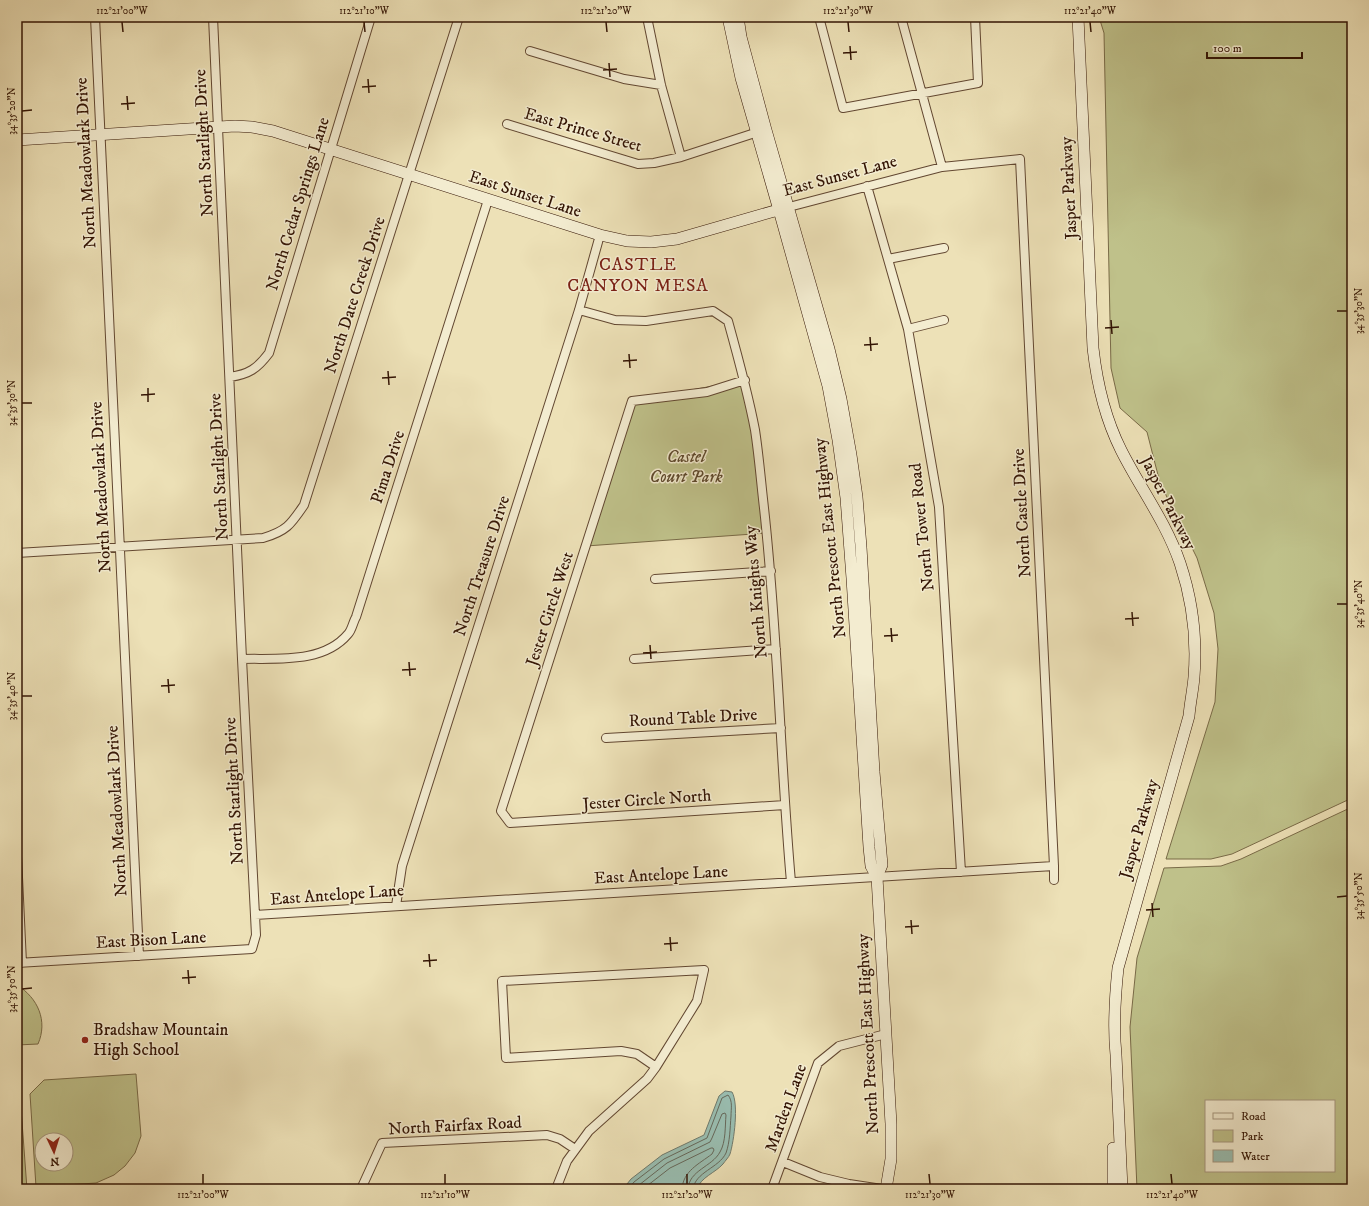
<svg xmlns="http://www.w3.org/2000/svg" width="1369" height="1206" viewBox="0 0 1369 1206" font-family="'IM FELL DW Pica',serif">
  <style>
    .green { fill: #bfc18a; stroke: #796a47; fill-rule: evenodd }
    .water { fill: #99bdb0; stroke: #70796b }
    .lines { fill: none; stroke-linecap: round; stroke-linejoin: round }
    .shore { stroke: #66685a; stroke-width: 1 }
    .street-casing { stroke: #624731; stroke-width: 10 }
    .secondary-casing { stroke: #331404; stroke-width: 12 }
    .street { stroke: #f3ecd0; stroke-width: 8 }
    .secondary { stroke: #f3ecd0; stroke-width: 11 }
    .ticks { fill: none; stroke: #331404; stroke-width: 1.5 }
    .poi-dot { fill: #8f2418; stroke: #f3ecd0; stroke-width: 1.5 }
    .labels { text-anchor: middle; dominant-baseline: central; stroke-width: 3; stroke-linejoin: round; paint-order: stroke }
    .street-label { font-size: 17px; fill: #331404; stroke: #f3ecd0 }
    .park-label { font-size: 17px; font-style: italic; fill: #5d482c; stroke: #f3ecd0 }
    .poi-label { font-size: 17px; fill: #331404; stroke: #f3ecd0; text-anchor: start }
    .neighbourhood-label { font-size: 18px; letter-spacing: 1px; fill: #7a1f14; stroke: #f3ecd0 }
    .neatline { fill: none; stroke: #331404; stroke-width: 1.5 }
    .ticks-label { font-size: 10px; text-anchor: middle; fill: #331404 }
  </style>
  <rect width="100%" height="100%" fill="#ede1b7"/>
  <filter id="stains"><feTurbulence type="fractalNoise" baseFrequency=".005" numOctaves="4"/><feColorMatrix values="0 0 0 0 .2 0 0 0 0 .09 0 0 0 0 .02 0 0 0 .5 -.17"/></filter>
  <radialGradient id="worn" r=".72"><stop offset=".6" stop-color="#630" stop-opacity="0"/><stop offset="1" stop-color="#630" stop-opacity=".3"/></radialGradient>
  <path class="green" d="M1099,17H1352V798L1232,854L1211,859H1166L1215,702L1218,649L1214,613L1197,558L1160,483L1147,432L1120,408L1111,368L1104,33Z
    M745,380L767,533L586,546L632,401Z
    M1352,807V1189H1137L1130,1027L1137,958L1164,868L1221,866L1241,859ZM1206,1101H1334V1171H1206Z
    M17,985C38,998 48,1021 38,1044L17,1045Z
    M136,1074L141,1136L135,1153L125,1166L114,1175L96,1183L36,1187L30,1094L44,1080ZM42,1140H66V1164H42Z
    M17,1093L20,1095L27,1189H17Z"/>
  <path class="water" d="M725,1091L732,1092C739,1104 734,1141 730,1154C729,1157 725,1161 723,1164C715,1173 701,1177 697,1189H623L631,1179L662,1155L704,1135L719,1096Z"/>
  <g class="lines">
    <path class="shore" d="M628,1189L634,1182L664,1159L707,1138L722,1098L728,1095C733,1101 731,1109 731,1116C730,1128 730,1142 726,1153C719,1168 695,1172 693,1189
      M634,1189L667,1163L710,1142L712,1138L722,1114L725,1113L726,1115C725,1126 726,1142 720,1152C712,1167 689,1170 688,1189
      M643,1189L670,1168L711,1148H713L714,1150L712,1154C699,1164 683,1171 682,1189"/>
    <g class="street-casing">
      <path id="street" d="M95,17L139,956
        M647,17L661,85L681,157
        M819,17L843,108L978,83L975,17
        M901,17L942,167
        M530,51L624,79L661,85
        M507,124L638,164L654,163L681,157L761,131
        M867,186L908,329L939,507L961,872
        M785,208L942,167L1020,159L1054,866
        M888,259L944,248
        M579,310L615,320L646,321L713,311L728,321C738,357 748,393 755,430C759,456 761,482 764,508C778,633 780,758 791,882
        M908,329L944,320
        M230,377C249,374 257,369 269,353L371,17
        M745,380L707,392L632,401L501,811L510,823L785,805
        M17,553L263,538C287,531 291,524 304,505L459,17
        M655,579L771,571
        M242,659C276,658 323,664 348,634C352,630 353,622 356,617L488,200
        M634,659L776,649
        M606,738L781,728
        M17,856L22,963
        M396,906L402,866L579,310L600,235
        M255,915L1054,866V880
        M17,963L252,949L256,935L242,659L213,17
        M783,1162L820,1177L849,1184L882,1189
        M361,1189L382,1143L547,1135L560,1139L575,1149
        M556,1189L567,1161L589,1131L647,1079L656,1067L697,1001L704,970L502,981L506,1058L621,1051L637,1054L656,1067
        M772,1189L818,1063L839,1046L886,1034"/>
    </g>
    <g class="secondary-casing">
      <path id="secondary" d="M728,17L741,78L779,210L828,386L838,440L846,498L852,578L869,847L871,866L877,877
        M738,17L741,37L766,130L829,349L841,399L851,455L857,497L861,547L874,772L882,865L877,877L891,1124V1159L886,1189
        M1078,17L1093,348C1097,384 1105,418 1121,450C1140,488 1166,522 1180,563C1192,599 1197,640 1194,677C1193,690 1190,703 1189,716L1118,968C1115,997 1113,1026 1116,1055L1122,1189
        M17,140L235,126L252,127L273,131L600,235L627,241L651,242L677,239L785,208
        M1113,1189V1148"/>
    </g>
    <use href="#street" class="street"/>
    <use href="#secondary" class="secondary"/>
  </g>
  <path class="ticks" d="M122,22L123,32M364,22L365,32M606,22L607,32M848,22L849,32M1090,22L1091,32M850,46L851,60M843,53L857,52M609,63L610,77M603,70L617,69M368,79L369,93M362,87L376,86M127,96L128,110M121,104L135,103M22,111L32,110M1337,311H1347M1111,320L1112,334M1105,328L1119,327M870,337L871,351M864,345L878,344M629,354L630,368M623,361L637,360M388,371L389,385M382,378L396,377M148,388V402M141,395L155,394M22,403H32M1337,604H1347M1132,612L1133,626M1125,619L1139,618M891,628L892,642M884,636L898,635M650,645L651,659M643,653L657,652M409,662L410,676M402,670L416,669M168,679L169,693M161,686L175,685M22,696H32M1337,897L1347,896M1152,903L1153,917M1146,910L1160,909M911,920L912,934M905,927L919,926M670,937L671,951M664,944L678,943M429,954L430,967M423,961L437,960M188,970L189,984M182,978L196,977M22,989L32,988M203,1174V1184M445,1174V1184M687,1174V1184M929,1174L930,1184M1171,1174L1172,1184"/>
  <circle class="poi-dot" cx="85" cy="1040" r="4"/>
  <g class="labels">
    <g class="street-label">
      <text transform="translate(583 130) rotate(16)">East Prince Street</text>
      <text transform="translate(204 143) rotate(-93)">North Starlight Drive</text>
      <text transform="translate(86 163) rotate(-93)">North Meadowlark Drive</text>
      <text transform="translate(840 176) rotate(-15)">East Sunset Lane</text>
      <text transform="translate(1069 188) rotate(-93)">Jasper Parkway</text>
      <text transform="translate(525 194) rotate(18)">East Sunset Lane</text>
      <text transform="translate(298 204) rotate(-73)">North Cedar Springs Lane</text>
      <text transform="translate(355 295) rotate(-72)">North Date Creek Drive</text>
      <text transform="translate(219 467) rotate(-93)">North Starlight Drive</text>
      <text transform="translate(388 467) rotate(-72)">Pima Drive</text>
      <text transform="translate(101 487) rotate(-93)">North Meadowlark Drive</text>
      <text transform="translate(1168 503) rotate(63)">Jasper Parkway</text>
      <text transform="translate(1022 513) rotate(-93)">North Castle Drive</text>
      <text transform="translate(922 527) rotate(-96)">North Tower Road</text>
      <text transform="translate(830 538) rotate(-96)">North Prescott East Highway</text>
      <text transform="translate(482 566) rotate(-72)">North Treasure Drive</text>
      <text transform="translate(756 592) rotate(-95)">North Knights Way</text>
      <text transform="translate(550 609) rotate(-72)">Jester Circle West</text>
      <text transform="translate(693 718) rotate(-3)">Round Table Drive</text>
      <text transform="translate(234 791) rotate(-93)">North Starlight Drive</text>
      <text transform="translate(647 800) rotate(-4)">Jester Circle North</text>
      <text transform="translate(117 811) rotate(-93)">North Meadowlark Drive</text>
      <text transform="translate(1139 829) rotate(-74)">Jasper Parkway</text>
      <text transform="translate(661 875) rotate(-3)">East Antelope Lane</text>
      <text transform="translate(337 895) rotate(-4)">East Antelope Lane</text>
      <text transform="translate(151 940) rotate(-3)">East Bison Lane</text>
      <text transform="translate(868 1034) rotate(-93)">North Prescott East Highway</text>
      <text transform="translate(786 1108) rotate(-70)">Marden Lane</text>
      <text transform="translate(455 1126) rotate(-3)">North Fairfax Road</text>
    </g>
    <g class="park-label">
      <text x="686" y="457">Castel<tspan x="686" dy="20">Court Park</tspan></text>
    </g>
    <g class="poi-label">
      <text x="93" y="1030">Bradshaw Mountain<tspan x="93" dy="20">High School</tspan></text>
    </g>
    <g class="neighbourhood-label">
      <text x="638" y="265">CASTLE<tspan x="638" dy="21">CANYON MESA</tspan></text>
    </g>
  </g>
  <rect width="1369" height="1206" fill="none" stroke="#ede1b7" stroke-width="44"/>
  <rect x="1205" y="1100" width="130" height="72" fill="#f3ecd0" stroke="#a6967e"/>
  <rect x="1213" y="1113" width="20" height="6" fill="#f3ecd0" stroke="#a6967e"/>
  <text x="1241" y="1120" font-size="12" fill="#331404">Road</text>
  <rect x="1213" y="1130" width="20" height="12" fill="#bfc18a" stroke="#a6967e"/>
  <text x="1241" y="1140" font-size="12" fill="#331404">Park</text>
  <rect x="1213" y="1150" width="20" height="12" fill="#99bdb0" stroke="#a6967e"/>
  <text x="1241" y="1160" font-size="12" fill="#331404">Water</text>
  <g transform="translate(54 1152) rotate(176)"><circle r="19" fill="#f3ecd0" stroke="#a6967e"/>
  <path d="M0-3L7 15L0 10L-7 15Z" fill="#8f2418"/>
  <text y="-6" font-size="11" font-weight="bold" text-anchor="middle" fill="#331404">N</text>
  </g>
  <path d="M1207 52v6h95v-6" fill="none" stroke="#331404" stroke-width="2"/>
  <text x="1213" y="52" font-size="12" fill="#331404" stroke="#f3ecd0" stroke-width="3" paint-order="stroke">100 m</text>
  <rect x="22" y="22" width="1325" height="1162" class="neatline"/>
  <g class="ticks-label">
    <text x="122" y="14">112°21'00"W</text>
    <text x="364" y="14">112°21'10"W</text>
    <text x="606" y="14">112°21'20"W</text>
    <text x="848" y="14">112°21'30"W</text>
    <text x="1090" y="14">112°21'40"W</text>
    <text transform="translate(11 111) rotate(-90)" y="4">34°35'20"N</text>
    <text transform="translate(1358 311) rotate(-90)" y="4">34°35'30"N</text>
    <text transform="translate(11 403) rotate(-90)" y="4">34°35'30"N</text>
    <text transform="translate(1358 604) rotate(-90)" y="4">34°35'40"N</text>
    <text transform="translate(11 696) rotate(-90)" y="4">34°35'40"N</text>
    <text transform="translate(1358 896) rotate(-90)" y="4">34°35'50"N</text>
    <text transform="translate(11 989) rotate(-90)" y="4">34°35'50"N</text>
    <text x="203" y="1198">112°21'00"W</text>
    <text x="445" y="1198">112°21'10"W</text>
    <text x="687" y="1198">112°21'20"W</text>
    <text x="930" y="1198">112°21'30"W</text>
    <text x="1172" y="1198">112°21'40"W</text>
  </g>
  <rect width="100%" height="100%" filter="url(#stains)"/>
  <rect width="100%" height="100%" fill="url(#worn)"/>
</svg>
